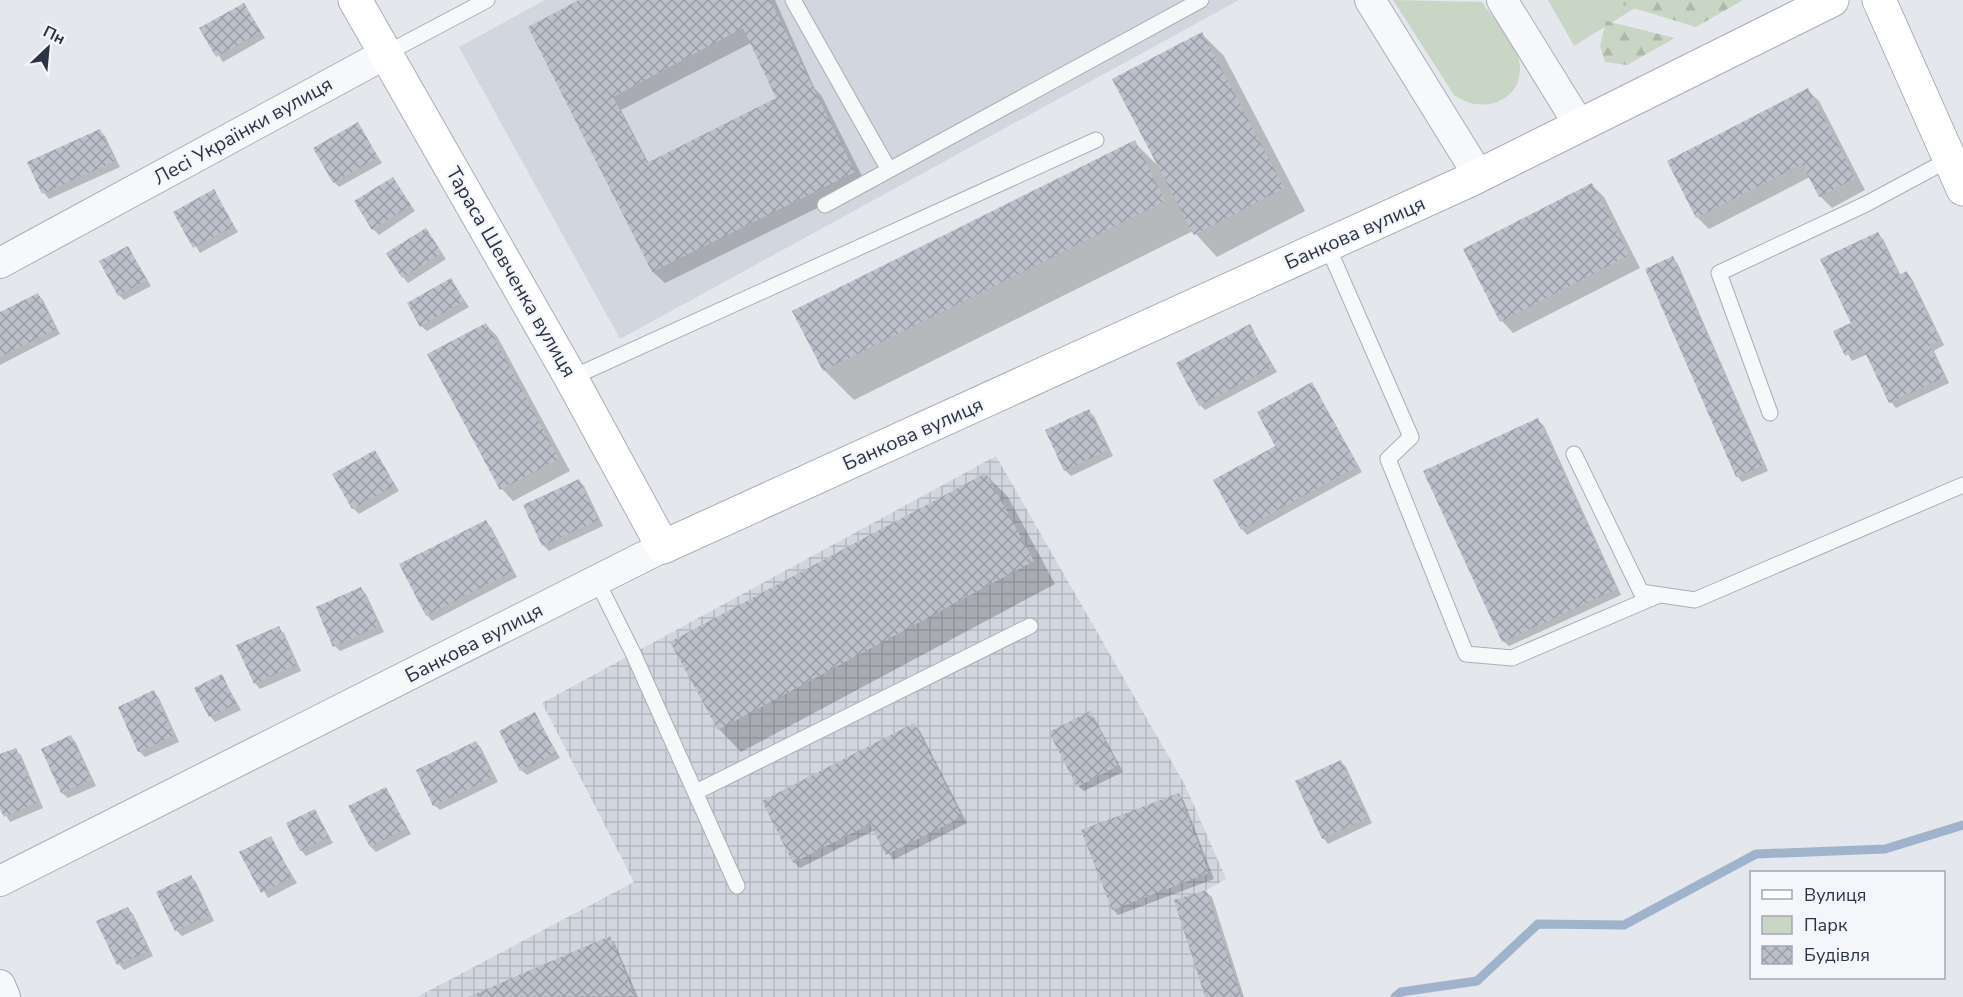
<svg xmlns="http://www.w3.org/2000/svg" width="1963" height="997" viewBox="0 0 1963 997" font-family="'Nunito Sans',sans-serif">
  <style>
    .built { fill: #d2d6de }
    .industrial { fill: url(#industrial-grid) }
    .green { fill: #c9d6c5 }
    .forest { fill: url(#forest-firs) }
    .shadow { fill: #0003; fill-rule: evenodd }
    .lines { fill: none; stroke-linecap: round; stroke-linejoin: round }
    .stream { stroke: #9fb4cc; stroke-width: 9 }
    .building { fill: url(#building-cross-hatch); fill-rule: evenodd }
    .lane-casing { stroke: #a9aeb7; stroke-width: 17 }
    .street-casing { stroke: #a9aeb7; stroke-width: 32 }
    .secondary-casing { stroke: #a9aeb7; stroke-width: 35 }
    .lane { stroke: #f7f8fa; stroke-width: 15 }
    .street { stroke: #f7f8fa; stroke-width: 30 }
    .secondary { stroke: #fff; stroke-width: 33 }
    .labels { text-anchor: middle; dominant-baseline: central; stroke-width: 4.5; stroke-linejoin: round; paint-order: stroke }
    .street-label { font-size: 20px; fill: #2b3445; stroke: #f4f6f9 }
  </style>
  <defs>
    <pattern id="industrial-grid" width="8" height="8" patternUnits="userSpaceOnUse" patternTransform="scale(1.5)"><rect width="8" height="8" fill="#d2d6de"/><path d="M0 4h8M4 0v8" fill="none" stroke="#b4b8c0"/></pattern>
    <pattern id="forest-firs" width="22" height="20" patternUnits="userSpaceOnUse" patternTransform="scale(1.5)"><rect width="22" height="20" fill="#c9d6c5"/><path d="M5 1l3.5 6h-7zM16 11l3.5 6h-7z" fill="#adb8ab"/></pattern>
    <pattern id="building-cross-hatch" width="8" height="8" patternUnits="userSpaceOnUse" patternTransform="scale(1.5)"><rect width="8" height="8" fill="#bbc0ca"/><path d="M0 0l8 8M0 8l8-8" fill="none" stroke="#989da6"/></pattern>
  </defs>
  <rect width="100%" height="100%" fill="#e4e7ec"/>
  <path class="built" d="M545,0H1239L620,339L459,47Z"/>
  <path class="industrial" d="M996,456L1185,785L1226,879L1206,890L1242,997H417L634,882L542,703Z"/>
  <path class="green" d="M1393,0L1482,2C1493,18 1512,37 1518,56C1530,97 1485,118 1454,95Z
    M1548,0H1704L1674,17L1635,8L1574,46Z"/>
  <path class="forest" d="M1624,0H1743L1696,27L1617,3Z
    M1606,21L1675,38L1627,65L1605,62L1600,46Z"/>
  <path class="shadow" d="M582,0H775L815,89L821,95L866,184L665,283L653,272L610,184ZM751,43L779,99L649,164L621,110Z
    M244,4L265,38L223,62L201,29Z
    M1202,34L1224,56L1305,211L1217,257L1193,231L854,400L824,370L1134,142L1158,166Z
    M1807,90L1819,101L1865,190L1832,208L1820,196L1810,177L1709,229L1698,218L1669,161Z
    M357,124L382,163L339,187L334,182Z
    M99,130L105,136L120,167L49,199L44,193L29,162Z
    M392,179L415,211L379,235L373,229Z
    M1592,185L1604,197L1640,268L1513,333L1502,321Z
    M213,191L238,232L200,253L175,212Z
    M426,230L446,259L408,283L403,277Z
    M1877,234L1883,239L1901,276L1906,273L1912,279L1944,345L1934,351L1949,383L1896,408L1891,402L1868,354L1852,361L1835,332L1853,323Z
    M128,247L151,286L124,300L119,295Z
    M1673,258L1678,264L1768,471L1742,482L1737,476Z
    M451,280L469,307L427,331L421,326Z
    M38,295L43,300L60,334L0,365V314Z
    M486,325L497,336L570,471L513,501L502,489L429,354Z
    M1250,326L1277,372L1205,410L1200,405Z
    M1312,383L1362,472L1247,535L1242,529L1277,446Z
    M1088,411L1094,416L1113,456L1071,476L1065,470Z
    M1538,420L1544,426L1621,595L1509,646L1503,641Z
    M375,452L399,491L359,514L353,508Z
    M986,475L1008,497L1055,584L741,752L719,729Z
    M579,481L584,486L603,526L549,551L543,545Z
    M485,522L491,527L517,577L432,621L427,615Z
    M361,589L366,594L384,632L340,651L335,646Z
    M278,628L284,633L301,671L260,689L255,683Z
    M222,676L241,710L215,722L210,716Z
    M153,692L159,698L179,742L145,757L139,751Z
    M1090,713L1095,719L1123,772L1084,791L1078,786Z
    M535,714L560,758L527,775L521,770Z
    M914,725L920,731L967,823L893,860L875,830L800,868L794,862Z
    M71,737L76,743L96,786L68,798L62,793L43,749Z
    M476,742L481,748L498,782L440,810L434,805Z
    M15,750L21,755L43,808L10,822L0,805V756Z
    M1340,761L1346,767L1372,823L1328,844L1323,838Z
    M385,789L411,834L376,852L371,847Z
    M1178,795L1184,801L1214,879L1118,915L1113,909Z
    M315,811L333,843L306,856L301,850Z
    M270,838L297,883L268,898L241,853Z
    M191,877L196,882L214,921L182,936L176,930Z
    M1206,892L1212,897L1244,997H1207Z
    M128,909L133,914L153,956L124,970L119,964Z
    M609,938L615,944L638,997H472Z"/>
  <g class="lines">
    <path class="stream" d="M1395,997L1401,992L1477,981L1538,924L1624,925L1756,854L1885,849L1963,825"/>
  </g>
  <path class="building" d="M579,0H770L855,172L652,272L528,27ZM743,28L776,98L647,163L613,97Z
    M244,3L261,32L216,57L199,28Z
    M1202,32L1284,188L1194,235L1112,79Z
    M1808,88L1855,178L1819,197L1802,164L1696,218L1667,161Z
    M358,122L378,157L333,183L313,148Z
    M100,129L115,161L42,194L27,162Z
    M1135,140L1165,201L823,371L792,311Z
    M393,177L411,205L372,230L354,201Z
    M1592,183L1629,255L1500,322L1463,249Z
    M214,189L234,226L193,248L173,212Z
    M426,228L442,253L402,278L386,253Z
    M1878,232L1899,275L1907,271L1940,340L1929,345L1945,377L1889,403L1863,348L1845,356L1833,331L1851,323L1820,259Z
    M128,246L147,280L118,296L99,261Z
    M1673,256L1764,465L1736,477L1645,269Z
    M451,278L464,301L420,327L407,303Z
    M38,293L56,329L0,357V312Z
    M486,323L559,459L500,490L427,354Z
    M1250,324L1272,367L1199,406L1176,363Z
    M1312,382L1358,466L1241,530L1213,480L1275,446L1257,412Z
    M1089,409L1108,450L1064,471L1045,430Z
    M1538,418L1617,589L1502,642L1423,471Z
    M375,450L395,485L352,509L332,474Z
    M986,473L1034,561L718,730L670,642Z
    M579,479L598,520L542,546L523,505Z
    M486,520L512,572L426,616L399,564Z
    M361,587L379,626L333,647L316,607Z
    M279,626L296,665L254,684L236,645Z
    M222,674L236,704L209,717L194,688Z
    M154,690L174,736L138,752L118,707Z
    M1090,711L1118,766L1077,787L1049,732Z
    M535,712L556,753L520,771L499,731Z
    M914,723L962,817L886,855L870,824L793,863L762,801Z
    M71,735L91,780L61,793L41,749Z
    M476,741L493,777L433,806L416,770Z
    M16,748L38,802L4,817L0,809V754Z
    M1341,760L1367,818L1322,839L1295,781Z
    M386,787L407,828L370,847L348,806Z
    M1179,793L1209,873L1112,910L1081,830Z
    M315,809L329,837L300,851L286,823Z
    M271,836L292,877L261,893L239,852Z
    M191,875L210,915L175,931L156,892Z
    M1206,890L1241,997H1205L1174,900Z
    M128,907L149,951L117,965L96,921Z
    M610,936L635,996L468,997Z"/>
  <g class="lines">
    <g class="lane-casing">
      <path id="lane" d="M793,0L889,170
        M387,53L487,0
        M825,205L1201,0
        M1327,245L1411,437L1388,459L1466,654L1512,658L1659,595
        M571,378L1096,140
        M1770,413L1719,273L1866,204L1950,159
        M1574,454L1641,592L1695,600L1963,485
        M597,581L633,653L737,886
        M696,792L1030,626"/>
    </g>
    <g class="street-casing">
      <path id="street" d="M1370,0L1479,176
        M1502,0L1580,126
        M0,263L387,53
        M0,881L663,547
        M0,985L5,997"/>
    </g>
    <g class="secondary-casing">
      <path id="secondary" d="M355,0L571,378L663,547L1470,180L1832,0
        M1879,0L1963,189"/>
    </g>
    <use href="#lane" class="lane"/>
    <use href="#street" class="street"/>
    <use href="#secondary" class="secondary"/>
  </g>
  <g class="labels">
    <g class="street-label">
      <text transform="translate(243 131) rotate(-29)">Лесі Українки вулиця</text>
      <text transform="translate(1355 233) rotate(-24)">Банкова вулиця</text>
      <text transform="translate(511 272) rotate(60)">Тараса Шевченка вулиця</text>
      <text transform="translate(913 434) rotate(-24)">Банкова вулиця</text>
      <text transform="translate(474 643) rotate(-27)">Банкова вулиця</text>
    </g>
  </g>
  <rect x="1750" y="871" width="195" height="108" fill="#f4f6f9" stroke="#a4a8b1" stroke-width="1.5"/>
  <rect x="1762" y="890" width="30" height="9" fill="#ffffff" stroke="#a4a8b1" stroke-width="1.5"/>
  <text x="1804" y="901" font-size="18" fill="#2b3445">Вулиця</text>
  <rect x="1762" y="916" width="30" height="18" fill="#c9d6c5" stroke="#a4a8b1" stroke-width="1.5"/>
  <text x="1804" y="931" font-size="18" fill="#2b3445">Парк</text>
  <rect x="1762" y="946" width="30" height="18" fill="url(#building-cross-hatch)" stroke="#a4a8b1" stroke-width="1.5"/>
  <text x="1804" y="961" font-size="18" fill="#2b3445">Будівля</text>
  <g transform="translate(48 48) rotate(26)" stroke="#f4f6f9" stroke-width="4.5" paint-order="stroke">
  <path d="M0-4.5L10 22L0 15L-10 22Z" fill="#2b3445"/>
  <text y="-9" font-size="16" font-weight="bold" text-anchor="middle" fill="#2b3445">Пн</text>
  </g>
</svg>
